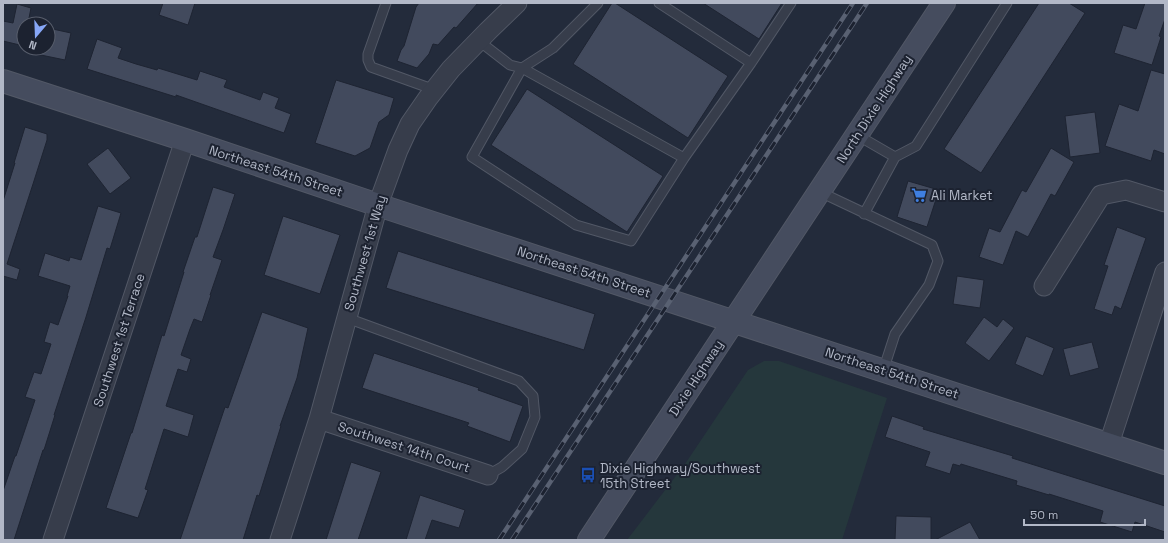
<svg xmlns="http://www.w3.org/2000/svg" width="1168" height="543" viewBox="0 0 1168 543" font-family="'Space Grotesk',sans-serif">
  <style>
    .green { fill: #25373c }
    .building { fill: #424a5d; stroke: #1e2432 }
    .lines { fill: none; stroke-linecap: round; stroke-linejoin: round }
    .lane-casing { stroke: #525866; stroke-width: 11 }
    .street-casing { stroke: #525866; stroke-width: 21 }
    .secondary-casing { stroke: #525866; stroke-width: 24 }
    .lane { stroke: #373d4b; stroke-width: 9 }
    .street { stroke: #373d4b; stroke-width: 19 }
    .secondary { stroke: #454c5e; stroke-width: 22 }
    .rail-casing { stroke: #596172; stroke-width: 4.5 }
    .rail { stroke: #1c2230; stroke-width: 3; stroke-dasharray: 9; stroke-linecap: butt }
    .labels { text-anchor: middle; dominant-baseline: central; stroke-width: 4; stroke-linejoin: round; paint-order: stroke }
    .street-label { font-size: 13px; fill: #b2b8c7; stroke: #1c2230 }
    .poi-label { font-size: 13px; fill: #b2b8c7; stroke: #1c2230; text-anchor: start }
  </style>
  <rect width="100%" height="100%" fill="#232b3b"/>
  <path class="green" d="M764,361H779L887,398L842,540H627L685,464L748,370Z"/>
  <path class="building" d="M163,3H195L188,25L159,15Z
    M419,3H478L456,28L454,27L438,45L433,44L429,54L417,68L397,61L401,50L404,46L416,7Z
    M612,3H615L728,76L688,138L573,64Z
    M703,3H782L759,39Z
    M1039,3H1069L1085,13L981,173L944,149Z
    M1145,3H1165V19L1159,36L1161,37L1152,65L1114,53L1123,25L1136,29Z
    M17,4L31,8L28,23L33,24H24V46L3,41V21L13,23Z
    M48,28L71,33L65,60L36,54L37,50L31,48H48Z
    M97,39L122,48L118,58L136,64L157,70L158,68L197,80L200,71L227,80L224,87L260,100L263,92L279,98L275,108L291,114L284,133L176,95V97L87,69Z
    M1151,70L1165,74V154L1154,150L1151,161L1105,146L1119,104L1138,111Z
    M336,80L394,98L389,115L386,117L379,122L370,148L355,156L315,143Z
    M527,89L663,176L627,232L491,145Z
    M1095,112L1100,153L1070,157L1065,116Z
    M25,127L47,134V140L33,184L7,264L20,269L17,280L3,276V201L15,163H14Z
    M108,148L131,178L110,194L87,164Z
    M1051,148L1074,162L1055,196L1051,194L1028,237L1016,231L1003,265L979,257L989,228L1000,232L1022,190L1026,192Z
    M908,181L939,190L927,227L897,217Z
    M213,187L235,194L223,230L213,257L222,260L210,295H211L202,322L194,319L190,329L181,355L191,359L187,372L178,369L166,406L194,415L188,437L164,429L145,489L148,490L138,518L106,508L131,433H132L162,335L164,336L184,272H183L195,237H197Z
    M98,206L121,213L110,249L107,248L86,317L54,415H55L44,450H43L14,540H3V491L15,456H16L35,400L25,397L34,372L41,374L51,344L44,342L50,322L58,325L68,296H67L70,286L38,276L45,253L69,261L70,257L81,260Z
    M283,216L340,235L320,294L264,275Z
    M1117,227L1146,238L1121,309L1115,306L1112,315L1094,309L1108,266L1104,265Z
    M398,251L595,314L584,350L386,288Z
    M957,276L984,280L980,308L953,304Z
    M262,312L308,328L297,378L280,426H281L259,496L257,495L243,540H180L225,407L228,408Z
    M984,317L997,327L1003,319L1014,328L989,361L965,343Z
    M1026,336L1054,348L1043,376L1015,364Z
    M1092,342L1099,368L1070,376L1063,349Z
    M374,353L479,388L478,390L523,406L510,442L467,426L469,423L362,388Z
    M892,416L924,427L923,429L1013,456L1012,458L1165,506V532L1135,522L1132,532L1100,522L1103,511L1049,494V495L1016,485L1017,481L961,464L960,466L953,464L950,474L925,466L930,452L885,437Z
    M351,462L381,472L358,540H326Z
    M420,495L465,510L459,528L432,520L425,540H406Z
    M896,516L931,517V540H895Z
    M970,522L980,540H935Z"/>
  <g class="lines">
    <g class="lane-casing">
      <path id="lane" d="M386,3L368,54V60L371,67L435,90
        M598,3L553,48L522,68L684,158
        M659,3L751,63
        M479,41L510,65L522,68L472,157L576,225L631,241L684,158L751,63L791,3
        M857,135L895,157L864,214
        M895,157L916,146L1007,3
        M820,192L932,245L938,261L929,285L895,334L883,371
        M347,318L519,381L533,396L535,417L522,449L502,467L488,475"/>
    </g>
    <g class="street-casing">
      <path id="street" d="M1044,286L1101,195L1126,190L1165,202
        M319,419L488,475
        M1109,444L1165,272
        M53,540L185,140
        M280,540L319,419L378,205L398,150L410,124L428,98L451,69L488,31L517,3"/>
    </g>
    <g class="secondary-casing">
      <path id="secondary" d="M3,81L185,140L378,205L1165,463
        M589,540L944,3"/>
    </g>
    <use href="#lane" class="lane"/>
    <use href="#street" class="street"/>
    <use href="#secondary" class="secondary"/>
    <g class="rail-casing">
      <path id="rail" d="M499,540L853,3
        M512,540L867,3"/>
    </g>
    <use href="#rail" class="rail"/>
  </g>
  <defs>
    <g id="supermarket-bare" transform="scale(1.2)"><path d="M-6-5.5h2.5l.6 2H6L4.5 2H-2.5L-4.4-4H-6ZM-1.5 3.2a1.3 1.3 0 1 0 .1 0ZM3 3.2a1.3 1.3 0 1 0 .1 0Z" fill="#3f7fe0" stroke="#1c2230" stroke-width="2.5" paint-order="stroke"/></g>
    <g id="bus-bare" transform="scale(1.2)"><path d="M-5-6H5V4H4V6H2V4H-2V6H-4V4H-5ZM-3.5-4V0h7V-4ZM-3.5 1.2v1.5H-2V1.2ZM2 1.2v1.5H3.5V1.2Z" fill="#1a4fb4" stroke="#1c2230" stroke-width="2.5" paint-order="stroke"/></g>
  </defs>
  <g fill-rule="evenodd">
    <use href="#supermarket-bare" x="919" y="195"/>
    <use href="#bus-bare" x="588" y="475"/>
  </g>
  <g class="labels">
    <g class="street-label">
      <text transform="translate(874 109) rotate(-57)">North Dixie Highway</text>
      <text transform="translate(276 171) rotate(18)">Northeast 54th Street</text>
      <text transform="translate(365 253) rotate(-74)">Southwest 1st Way</text>
      <text transform="translate(584 272) rotate(18)">Northeast 54th Street</text>
      <text transform="translate(119 340) rotate(-72)">Southwest 1st Terrace</text>
      <text transform="translate(892 373) rotate(18)">Northeast 54th Street</text>
      <text transform="translate(696 378) rotate(-57)">Dixie Highway</text>
      <text transform="translate(404 447) rotate(18)">Southwest 14th Court</text>
    </g>
    <g class="poi-label">
      <text x="931" y="195">Ali Market</text>
      <text x="600" y="468">Dixie Highway/Southwest<tspan x="600" dy="15">15th Street</tspan></text>
    </g>
  </g>
  <rect width="1168" height="543" fill="none" stroke="#b2b8c7" stroke-width="8"/>
  <g transform="translate(36 36) rotate(199)"><circle r="19" fill="#1c2230" stroke="#585e6c"/>
  <path d="M0-3L7 15L0 10L-7 15Z" fill="#87a7f7"/>
  <text y="-6" font-size="11" font-weight="bold" text-anchor="middle" fill="#b2b8c7">N</text>
  </g>
  <path d="M1024 519v6h121v-6" fill="none" stroke="#b2b8c7" stroke-width="2"/>
  <text x="1030" y="519" font-size="12" fill="#b2b8c7" stroke="#1c2230" stroke-width="3" paint-order="stroke">50 m</text>
</svg>
